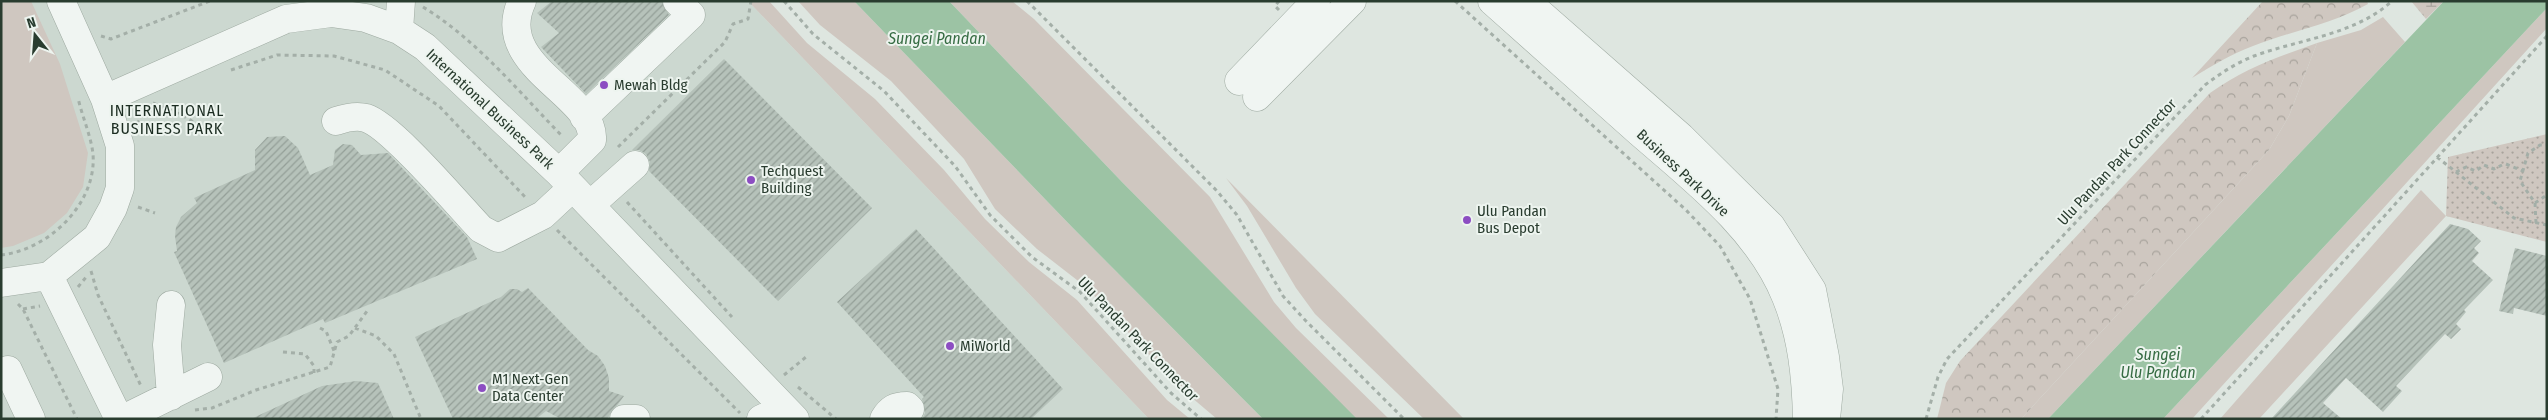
<svg xmlns="http://www.w3.org/2000/svg" width="2548" height="420" viewBox="0 0 2548 420" font-family="'Fira Sans Condensed',sans-serif">
  <style>
    .built { fill: #ccd8d0 }
    .grass { fill: #cfc7c0 }
    .forest { fill: url(#forest-crowns) }
    .wetland { fill: url(#wetland-marsh) }
    .park { fill: url(#park-dots) }
    .water { fill: #9cc3a4 }
    .building { fill: url(#building-hatch) }
    .lines { fill: none; stroke-linecap: round; stroke-linejoin: round }
    .minor-casing { stroke: #9da9a0; stroke-width: 29 }
    .path { stroke: #a4afa8; stroke-width: 3; stroke-dasharray: 4 4; stroke-linecap: butt }
    .minor { stroke: #f0f5f2; stroke-width: 28 }
    .poi-dot { fill: #8c4dc2; stroke: #edf4ef; stroke-width: 2 }
    .labels { text-anchor: middle; dominant-baseline: central; stroke-width: 4; stroke-linejoin: round; paint-order: stroke }
    .poi-label { font-size: 15px; fill: #293c2f; stroke: #edf4ef; text-anchor: start }
    .street-label { font-size: 15px; fill: #293c2f; stroke: #edf4ef }
    .water-label { font-size: 16px; font-style: italic; fill: #366c43; stroke: #edf4ef }
    .neighbourhood-label { font-size: 16px; letter-spacing: 1px; fill: #1b2c21; stroke: #edf4ef }
  </style>
  <defs>
    <pattern id="forest-crowns" width="20" height="18" patternUnits="userSpaceOnUse" patternTransform="scale(1.25)"><rect width="20" height="18" fill="#cfc7c0"/><path d="M2 6a3 3 0 1 1 6 0M12 15a3 3 0 1 1 6 0" fill="none" stroke="#a8a39c"/></pattern>
    <pattern id="wetland-marsh" width="20" height="14" patternUnits="userSpaceOnUse" patternTransform="scale(1.25)"><rect width="20" height="14" fill="#cfc7c0"/><path d="M1 5h8M5 5V1M11 12h8M15 12V8" fill="none" stroke="#a8a39c"/></pattern>
    <pattern id="park-dots" width="8" height="8" patternUnits="userSpaceOnUse" patternTransform="scale(1.25)"><rect width="8" height="8" fill="#cfc7c0"/><path d="M2 2h.1M6 6h.1" fill="none" stroke="#a8a39c" stroke-width="1.8" stroke-linecap="round"/></pattern>
    <pattern id="building-hatch" width="6" height="6" patternUnits="userSpaceOnUse" patternTransform="scale(1.25)"><rect width="6" height="6" fill="#b6c2ba"/><path d="M-1 1l2-2M0 6l6-6M5 7l2-2" fill="none" stroke="#949f98"/></pattern>
  </defs>
  <rect width="100%" height="100%" fill="#dee6e0"/>
  <path class="built" d="M1,1H748L1149,419H1Z"/>
  <path class="grass" d="M1,1H31L60,64L88,153L83,187L67,213L44,233L13,246L1,248Z
    M748,1H769L807,43L875,99L944,170L985,219L1029,262L1077,300L1167,400L1190,419H1149Z
    M798,1H854L1071,226L1263,419H1217L1178,386L1086,287L1037,249L995,209L964,159L891,81L820,25Z
    M949,1H1012L1034,19L1210,197L1274,302L1296,328L1389,419H1356L1122,182Z
    M2547,8V28L2192,419H2163Z
    M2383,17L2405,42L2048,419H2021L2269,150L2289,116L2317,43L2361,30Z
    M1226,178L1464,419H1424L1315,314L1296,288L1247,206Z
    M2421,190L2446,216L2259,419H2220Z"/>
  <path class="forest" d="M2263,1H2367L2368,4C2333,24 2291,31 2253,46C2231,54 2212,66 2192,78Z
    M2317,43L2289,116L2269,150L2021,419H1937L1946,383L1960,361L2210,93C2245,68 2278,57 2317,43Z"/>
  <path class="wetland" d="M2411,1H2444L2426,19Z"/>
  <path class="park" d="M2547,134V242L2446,216L2448,157Z"/>
  <path class="water" d="M854,1H949L1122,182L1357,419H1263L1071,226Z
    M2444,1H2547V8L2163,419H2048Z"/>
  <path class="building" d="M552,1H662L669,15L586,94L541,47L559,33L537,13Z
    M724,59L872,208L778,301L649,171L650,162L646,154L639,150H632Z
    M285,136L298,148L310,175L333,165L335,150L343,144L352,145L361,155L388,153L467,237L477,259L325,323L323,319L224,363L174,252L177,251L175,236L176,227L181,217L197,203L194,198L255,170V150L267,137Z
    M2450,224L2468,229L2481,241L2474,248L2479,253L2472,261L2493,280L2464,310L2466,312L2456,324L2461,329L2451,339L2445,334L2396,386L2402,391L2383,412L2346,378L2323,403L2342,419H2271Z
    M916,229L1063,389L1031,419H922L925,413L922,399L924,397L837,302Z
    M2515,248L2547,256V316L2514,308L2513,314L2499,311Z
    M528,288L588,350L598,356L605,366L609,378V391L624,396L607,419H561L546,411L536,419H453L415,337L501,297L510,289H517L522,292Z
    M356,381L378,383L394,419H251L322,386Z"/>
  <g class="lines">
    <g class="minor-casing">
      <path id="minor" d="M522,1C491,67 596,94 592,140L559,173
        M1492,1C1541,45 1590,88 1639,132C1692,178 1759,229 1786,297C1802,336 1806,376 1807,419
        M1526,1L1681,137L1771,226L1812,290L1825,357L1829,389L1826,419
        M399,30L401,1
        M1239,81L1316,1
        M1257,97L1352,1
        M105,99L286,19L331,13L366,18L399,30L425,47L559,173L795,419
        M584,117L691,15L677,1
        M336,121C345,118 356,115 366,118C392,126 459,206 481,229L498,238L543,215L572,188
        M590,205L635,165
        M49,276L119,419
        M1,283L49,276L97,237L113,208L120,188V146L105,99L61,1
        M8,370L31,419
        M171,396L167,345L171,305
        M123,419L208,377
        M624,419H636
        M761,419L784,408
        M884,419C890,409 895,406 907,406L910,409"/>
    </g>
    <path class="path" d="M784,1L813,34L884,91L955,166L990,215L1032,257L1080,292L1171,393L1201,419
      M1027,1L1217,191L1237,215L1283,296L1305,320L1404,419
      M1279,1L1275,6L1279,10
      M1455,1L1686,210L1720,246L1750,299L1778,389L1776,419
      M423,7C478,41 518,91 563,137
      M101,36L111,39L210,1
      M231,70L277,55L334,56L385,70L439,106L527,199
      M153,103C165,108 176,112 187,118C197,124 204,132 215,135
      M137,124L148,106
      M618,147L725,42L733,24L748,19L751,1
      M2437,157L2514,218L2547,225
      M2506,164L2523,171
      M2456,172L2466,167L2476,171L2484,165L2494,169L2502,165
      M627,202L732,317
      M2535,203L2547,195
      M138,207L155,213
      M2536,223L2535,203L2520,181L2528,153L2540,145H2547
      M557,230L740,413
      M1,255C48,250 97,204 93,154C91,136 82,116 78,98
      M91,271L98,295L141,386
      M78,287L87,276
      M18,304L23,309L77,419
      M23,309L40,306
      M320,328L326,331L334,351
      M355,328L376,336L394,354L421,419
      M283,352L305,354L314,366V373
      M784,375L806,357
      M798,387L836,419
      M195,410L212,408L256,390L330,367L337,342L349,336L367,311
      M1926,419L1938,377L1947,359L2205,85C2221,73 2236,63 2254,56C2300,39 2355,35 2392,1
      M2201,419L2547,36"/>
    <use href="#minor" class="minor"/>
  </g>
  <g class="poi-dot">
    <circle cx="604" cy="85" r="5"/>
    <circle cx="751" cy="180" r="5"/>
    <circle cx="1467" cy="220" r="5"/>
    <circle cx="950" cy="346" r="5"/>
    <circle cx="482" cy="388" r="5"/>
  </g>
  <g class="labels">
    <g class="poi-label">
      <text x="614" y="85">Mewah Bldg</text>
      <text x="761" y="171">Techquest<tspan x="761" dy="17">Building</tspan></text>
      <text x="1477" y="211">Ulu Pandan<tspan x="1477" dy="17">Bus Depot</tspan></text>
      <text x="960" y="346">MiWorld</text>
      <text x="492" y="379">M1 Next-Gen<tspan x="492" dy="17">Data Center</tspan></text>
    </g>
    <g class="street-label">
      <text transform="translate(490 109) rotate(43)">International Business Park</text>
      <text transform="translate(2117 162) rotate(-47)">Ulu Pandan Park Connector</text>
      <text transform="translate(1683 173) rotate(43)">Business Park Drive</text>
      <text transform="translate(1138 339) rotate(46)">Ulu Pandan Park Connector</text>
    </g>
    <g class="water-label">
      <text x="937" y="38">Sungei Pandan</text>
      <text x="2158" y="354">Sungei<tspan x="2158" dy="18">Ulu Pandan</tspan></text>
    </g>
    <g class="neighbourhood-label">
      <text x="167" y="110">INTERNATIONAL<tspan x="167" dy="18">BUSINESS PARK</tspan></text>
    </g>
  </g>
  <rect width="2548" height="420" fill="none" stroke="#293c2f" stroke-width="5"/>
  <g transform="translate(35 35) rotate(343)" stroke="#edf4ef" stroke-width="4" paint-order="stroke">
  <path d="M0-4L9 19L0 12L-9 19Z" fill="#293c2f"/>
  <text y="-8" font-size="14" font-weight="bold" text-anchor="middle" fill="#293c2f">N</text>
  </g>
</svg>
